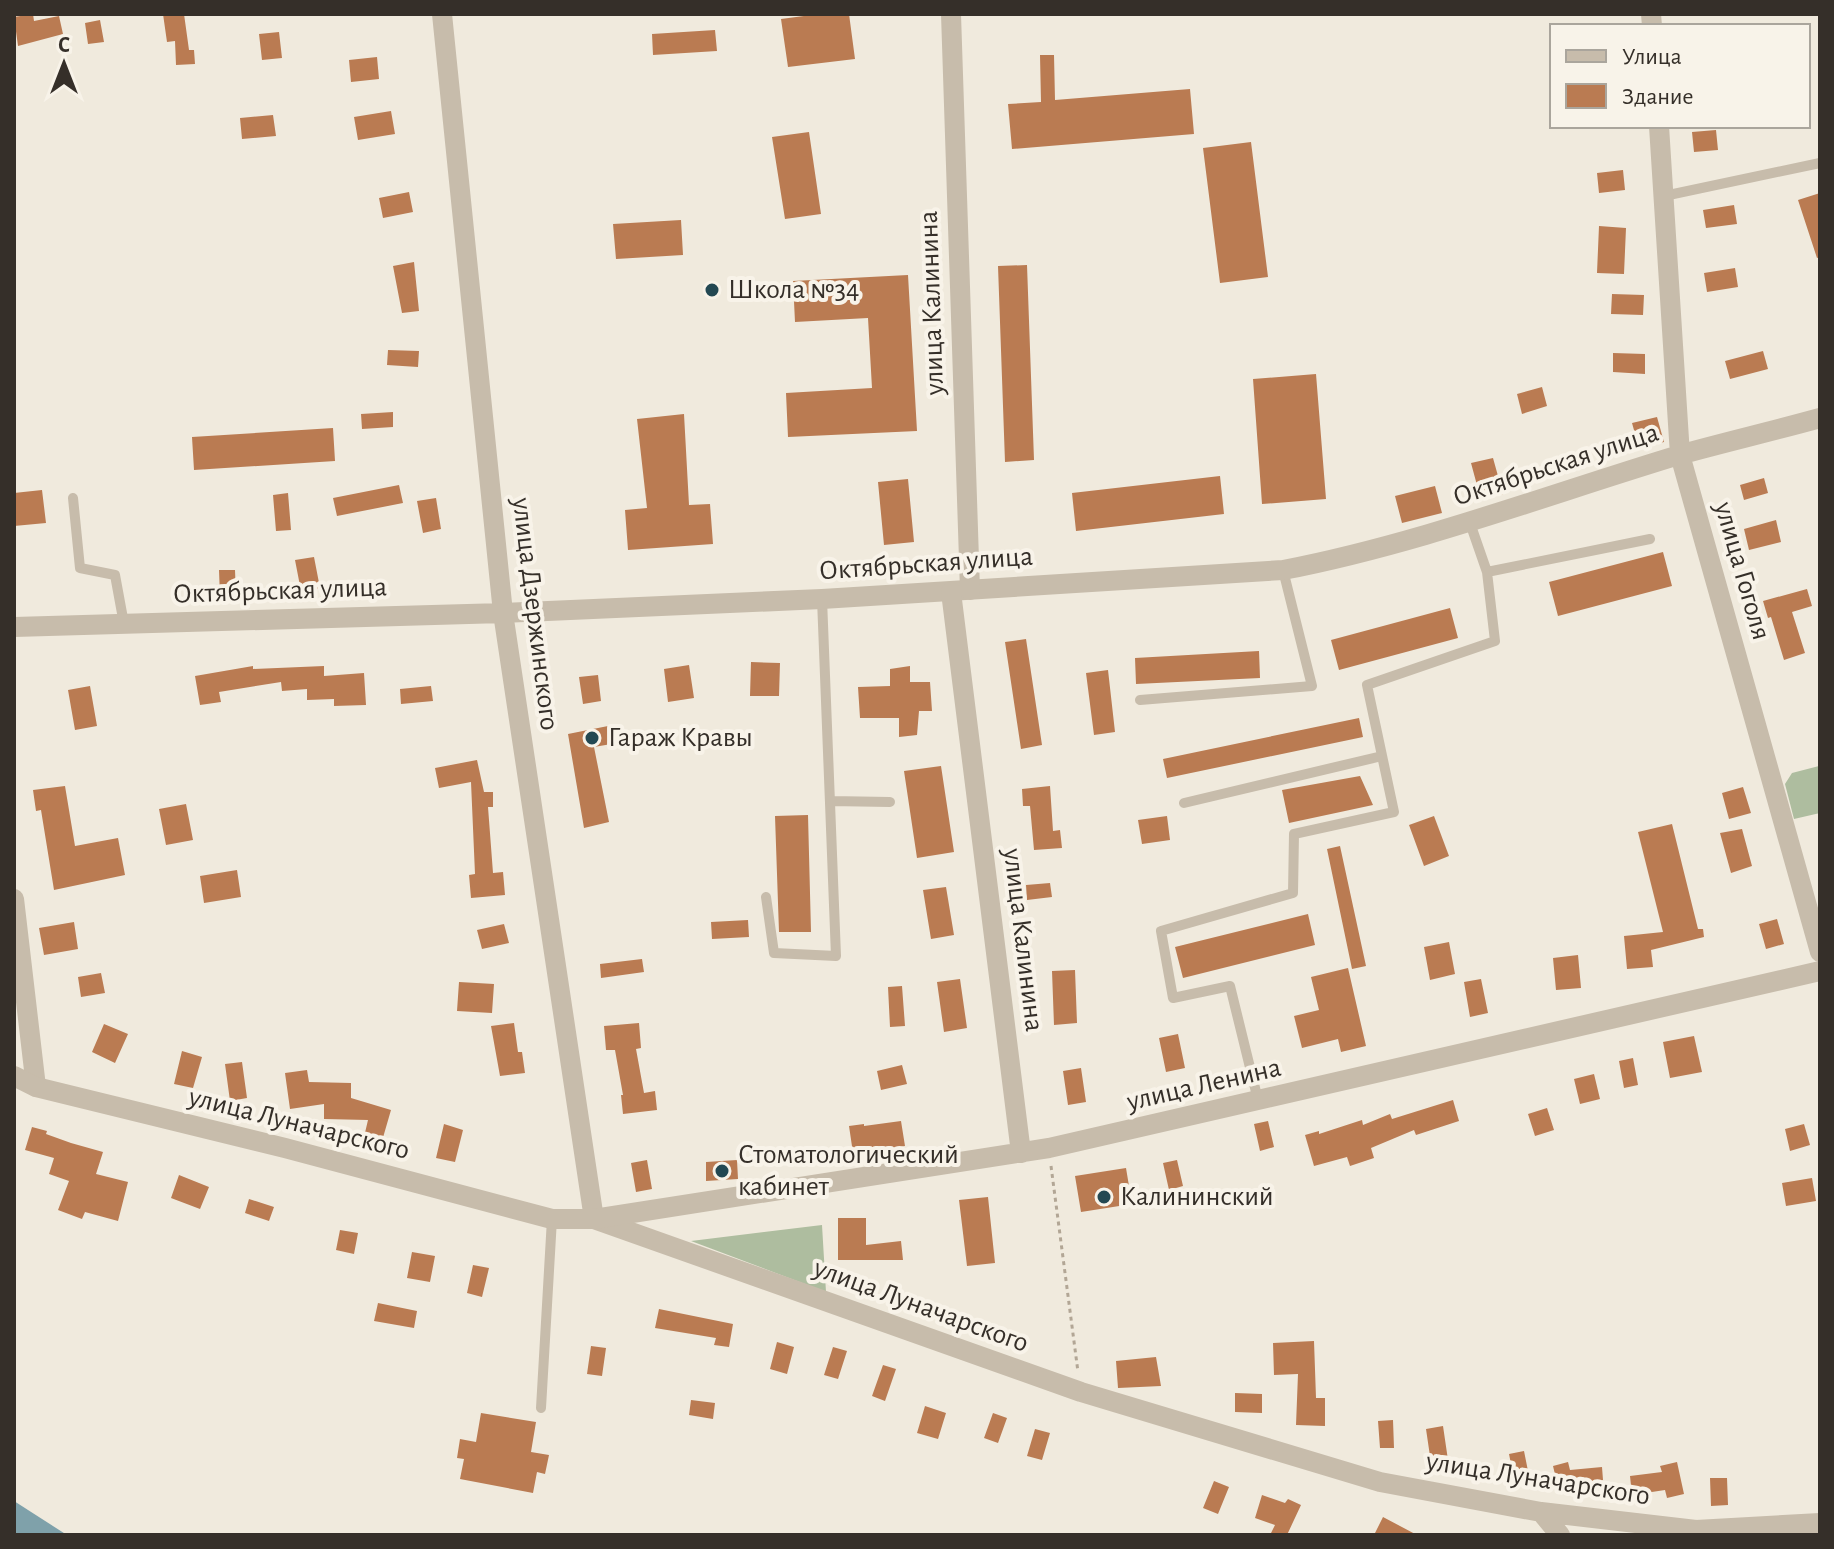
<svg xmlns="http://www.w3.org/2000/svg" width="1834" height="1549" viewBox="0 0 1834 1549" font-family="'Alegreya Sans',sans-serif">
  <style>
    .green { fill: #aebd9f }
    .water { fill: #7fa1aa }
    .building { fill: #ba7b52 }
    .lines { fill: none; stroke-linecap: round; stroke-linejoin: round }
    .path { stroke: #b2a695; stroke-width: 3; stroke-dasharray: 4 4; stroke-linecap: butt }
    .service { stroke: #c7bcab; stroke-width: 10 }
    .minor { stroke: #c7bcab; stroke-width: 20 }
    .tertiary { stroke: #c7bcab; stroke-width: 20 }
    .poi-dot { fill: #234852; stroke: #f8f3e9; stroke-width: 3 }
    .labels { text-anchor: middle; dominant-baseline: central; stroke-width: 8; stroke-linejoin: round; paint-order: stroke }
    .poi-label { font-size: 28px; fill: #352f29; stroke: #f8f3e9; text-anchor: start }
    .street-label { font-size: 28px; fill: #352f29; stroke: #f8f3e9 }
  </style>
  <rect width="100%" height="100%" fill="#f0eadd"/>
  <path class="green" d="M1819,766L1820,813L1794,819L1785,784L1792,773Z
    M822,1225L826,1292L691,1241Z"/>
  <path class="water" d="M14,1501L67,1535H14Z"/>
  <path class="building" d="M33,14L34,21L59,16L63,34L18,46L14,17Z
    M163,14H184L189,50H194L195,64L176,65L175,41L167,42Z
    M819,14H849L855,59L788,67L781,19Z
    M100,20L104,42L88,44L85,23Z
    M715,30L717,51L653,55L652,34Z
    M279,32L282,58L262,60L259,34Z
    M1040,55H1054L1055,100L1190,89L1194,134L1012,149L1008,104L1041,102Z
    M377,57L379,79L351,82L349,60Z
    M391,111L395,134L358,140L354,117Z
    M273,115L276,136L242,139L240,118Z
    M1716,130L1718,150L1694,152L1692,132Z
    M809,132L821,214L785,219L772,137Z
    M1251,142L1268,277L1220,283L1203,148Z
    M1623,170L1625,190L1599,193L1597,173Z
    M409,192L413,212L383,218L379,198Z
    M1820,193V257L1817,258L1798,200Z
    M1734,205L1737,224L1706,228L1703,210Z
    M681,220L683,255L616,259L613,224Z
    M1599,226L1626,228L1624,274L1597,273Z
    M414,262L419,311L402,313L393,266Z
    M1027,265L1034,460L1005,462L998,266Z
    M1735,268L1738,287L1707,292L1704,273Z
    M908,275L917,431L788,437L786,393L872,388L868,318L795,322L793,281Z
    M1612,294L1644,295L1643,315L1611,314Z
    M388,350L419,351L418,367L387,365Z
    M1763,351L1768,369L1730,379L1725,361Z
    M1613,353L1645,354V374L1613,372Z
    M1316,374L1326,499L1262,504L1253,379Z
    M1542,387L1547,406L1522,414L1517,394Z
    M393,412V427L362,429L361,414Z
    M684,414L689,505L710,504L713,544L628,550L625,510L647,508L637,419Z
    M1657,417L1664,442L1639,448L1632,423Z
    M333,428L335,461L194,470L192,437Z
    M1493,458L1503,494L1481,500L1471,463Z
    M1220,476L1224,514L1076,531L1072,493Z
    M1764,478L1768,493L1744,500L1740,485Z
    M908,479L914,542L884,545L878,482Z
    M399,485L403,503L337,516L333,498Z
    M1435,486L1442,513L1402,523L1395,496Z
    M42,490L46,523L14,526V493Z
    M288,493L291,530L276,531L273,495Z
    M436,498L441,529L423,533L417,501Z
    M1776,520L1781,542L1749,550L1744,529Z
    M1663,552L1672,586L1558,616L1549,582Z
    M314,557L320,588L301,591L295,560Z
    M219,570H235L236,596L220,597Z
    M1807,589L1812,606L1792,612L1805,653L1784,660L1771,617L1768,618L1763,601Z
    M1450,608L1458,638L1339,670L1331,640Z
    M1026,639L1042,745L1021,749L1005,642Z
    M1259,651L1260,678L1136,684L1135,658Z
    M751,662L780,663L779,696H750Z
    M689,665L694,698L668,702L664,669Z
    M253,666V669L324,666V676L364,673L366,705L334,706V699L307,700V689L282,691L281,682L219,692L221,702L200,705L195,676Z
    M910,666V682H930L932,711H919L917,735L899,737V718H860L858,687L890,686V669Z
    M1108,670L1115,732L1094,735L1086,673Z
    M598,675L601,701L583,704L579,677Z
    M90,686L97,726L75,730L68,690Z
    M431,686L433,701L401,704L400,689Z
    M1359,718L1363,737L1167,778L1163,759Z
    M613,725L617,743L594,747L609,822L584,828L568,734Z
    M477,760L484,792H493V807H488L493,873L503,872L505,895L471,898L469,875L475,874L471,782L439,788L435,768Z
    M941,766L954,852L917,858L904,771Z
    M1360,776L1373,805L1289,823L1282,790Z
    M65,786L75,846L118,838L125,875L54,890L41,810L36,811L33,790Z
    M1050,786L1053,831L1060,830L1062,848L1034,850L1030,806H1023L1022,789Z
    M1743,787L1751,813L1729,819L1722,793Z
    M186,804L193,840L166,845L159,809Z
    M808,815L811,932H779L775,816Z
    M1167,816L1170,840L1142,844L1138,820Z
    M1434,816L1449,856L1424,866L1409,825Z
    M1672,824L1698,929H1703L1704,937L1651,950L1653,967L1627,969L1624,936L1663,932L1638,832Z
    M1742,829L1752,866L1731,873L1720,833Z
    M1340,846L1366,966L1352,969L1327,849Z
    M237,870L241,897L204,903L200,876Z
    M1050,883L1052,897L1027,900L1026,885Z
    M946,887L954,935L931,939L923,890Z
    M1308,914L1315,945L1183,978L1175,947Z
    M1777,919L1784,944L1766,949L1759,924Z
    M748,920L749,937L712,939L711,922Z
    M74,922L78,949L44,955L39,928Z
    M504,924L509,943L482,949L477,930Z
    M1449,942L1455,974L1430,980L1424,947Z
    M1578,955L1581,988L1556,990L1553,958Z
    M642,959L644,972L601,978L600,964Z
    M1348,968L1366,1046L1341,1052L1338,1039L1302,1048L1294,1016L1319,1010L1311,977Z
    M1075,970L1077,1023L1054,1025L1052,971Z
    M101,973L105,993L81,997L78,977Z
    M960,979L967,1028L944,1032L937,982Z
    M1481,979L1488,1013L1470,1017L1464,982Z
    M459,982L494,984L492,1013L457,1011Z
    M902,986L905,1026L890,1027L888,987Z
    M514,1023L518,1052H522L525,1073L500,1076L491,1026Z
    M639,1023L641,1048L636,1049L644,1093L655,1091L657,1110L623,1114L621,1095H623L615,1050H606L604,1026Z
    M104,1024L128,1034L115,1063L92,1052Z
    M1178,1034L1185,1068L1166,1072L1159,1038Z
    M1694,1036L1702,1072L1670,1078L1663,1042Z
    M182,1051L202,1057L193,1088L174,1084Z
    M1633,1058L1638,1085L1624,1088L1619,1061Z
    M242,1062L247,1098L230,1101L225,1064Z
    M902,1065L907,1084L881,1090L877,1071Z
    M1081,1068L1086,1102L1068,1105L1063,1071Z
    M307,1070L309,1082L351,1083V1098L391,1110L382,1141L364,1137L368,1120L324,1119V1104L290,1109L285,1073Z
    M1594,1074L1600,1099L1580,1104L1574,1079Z
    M1453,1100L1459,1121L1416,1135L1414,1130L1371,1148L1374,1158L1350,1166L1347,1157L1314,1166L1305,1135L1319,1131V1134L1362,1120L1363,1125L1390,1114L1392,1119Z
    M1547,1108L1554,1130L1535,1136L1528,1114Z
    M901,1121L905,1146L853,1153L849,1126L864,1124V1126Z
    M1268,1121L1274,1147L1260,1151L1254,1124Z
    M444,1124L463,1130L455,1162L436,1158Z
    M1804,1124L1810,1145L1790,1151L1785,1129Z
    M32,1127L47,1131L46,1134L71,1143L103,1152L96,1174L128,1182L118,1221L85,1212L82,1219L58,1210L69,1181L49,1174L54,1158L25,1150Z
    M647,1160L652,1189L636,1192L631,1163Z
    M737,1160L738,1179L706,1181V1162Z
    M1177,1160L1183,1186L1169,1190L1163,1163Z
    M1126,1168L1132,1204L1081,1212L1075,1176Z
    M179,1175L209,1187L200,1209L171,1198Z
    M1812,1178L1816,1201L1786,1206L1782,1183Z
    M988,1197L995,1263L967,1266L959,1200Z
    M249,1199L274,1207L269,1221L245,1213Z
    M838,1218H866V1245L901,1241L903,1260H838Z
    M340,1230L358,1233L354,1254L336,1250Z
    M412,1252L435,1256L430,1282L407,1278Z
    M473,1265L489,1268L482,1297L467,1293Z
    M378,1303L417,1311L414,1328L374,1321Z
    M659,1309L733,1324L729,1347L714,1345L716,1338L655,1328Z
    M1314,1341L1316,1398H1325V1426L1296,1425L1298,1374L1274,1375L1273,1343Z
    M777,1342L794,1347L787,1374L770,1369Z
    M591,1346L606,1348L602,1376L587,1374Z
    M833,1347L847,1351L838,1379L824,1375Z
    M1156,1357L1161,1386L1118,1388L1116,1361Z
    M883,1365L896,1369L885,1401L872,1396Z
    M1235,1393L1262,1394V1413L1235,1412Z
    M691,1400L715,1403L713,1419L689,1415Z
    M925,1406L946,1413L938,1439L917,1433Z
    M481,1413L536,1422L531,1452L549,1455L545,1474L537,1472L533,1493L460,1479L464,1459L457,1458L460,1439L476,1442Z
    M993,1413L1007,1418L998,1443L984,1438Z
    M1393,1420L1394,1448H1380L1378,1421Z
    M1443,1426L1448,1460L1431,1463L1426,1429Z
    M1035,1429L1050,1433L1042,1460L1027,1456Z
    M1524,1451L1530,1481L1515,1484L1509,1454Z
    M1568,1462L1570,1470L1602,1467L1603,1480L1559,1491L1553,1466Z
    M1677,1462L1684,1494L1667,1498L1665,1490L1632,1495L1630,1476L1662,1472L1660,1466Z
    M1710,1478H1727L1728,1505L1711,1506Z
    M1214,1481L1229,1487L1218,1514L1203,1508Z
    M1262,1495L1285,1503L1288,1499L1301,1505L1287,1535H1270L1275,1525L1255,1518Z
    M1383,1517L1417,1535H1374Z"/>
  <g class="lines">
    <path class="path" d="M1051,1166L1078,1372"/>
    <path class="service" d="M1664,196L1820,163
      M73,498L80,568L115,575L124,624
      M1487,572L1650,539
      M1140,700L1312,686L1283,570
      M830,801L890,802
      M1184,803L1382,756
      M766,897L774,953L836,956L822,599
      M1258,1100L1230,986L1173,998L1161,931L1293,893L1294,834L1394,812L1367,685L1495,641L1487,572L1470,523
      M541,1408L552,1219"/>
    <path class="minor" d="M442,14L503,613L594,1219L1081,1392L1380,1482L1541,1512L1696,1530L1820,1523
      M1651,14L1652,26
      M1659,126L1680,455L1820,952
      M14,627L503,613L822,599L1283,570C1418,544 1547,495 1679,455C1726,442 1773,431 1820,418
      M14,899L36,1087
      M1541,1512L1560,1535"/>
    <path class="tertiary" d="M951,14L970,590
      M951,592L1021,1153
      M14,1076L36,1087L285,1148L552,1219H594L1049,1148L1820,971"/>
  </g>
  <g class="poi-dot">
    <circle cx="712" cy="290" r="8"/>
    <circle cx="592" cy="738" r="8"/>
    <circle cx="722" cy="1171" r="8"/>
    <circle cx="1104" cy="1197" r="8"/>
  </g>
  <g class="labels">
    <g class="poi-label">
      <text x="728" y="290">Школа №34</text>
      <text x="608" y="738">Гараж Кравы</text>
      <text x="738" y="1155">Стоматологический<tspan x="738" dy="32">кабинет</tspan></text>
      <text x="1120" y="1197">Калининский</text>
    </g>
    <g class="street-label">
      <text transform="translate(932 303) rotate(-92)">улица Калинина</text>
      <text transform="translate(1556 465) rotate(-18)">Октябрьская улица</text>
      <text transform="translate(926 564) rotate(-4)">Октябрьская улица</text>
      <text transform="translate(1742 571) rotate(74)">улица Гоголя</text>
      <text transform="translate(280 591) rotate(-2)">Октябрьская улица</text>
      <text transform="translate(535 614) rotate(83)">улица Дзержинского</text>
      <text transform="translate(1023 940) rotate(83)">улица Калинина</text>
      <text transform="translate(1204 1085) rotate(-13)">улица Ленина</text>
      <text transform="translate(299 1124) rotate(14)">улица Луначарского</text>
      <text transform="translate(921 1306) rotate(20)">улица Луначарского</text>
      <text transform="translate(1538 1479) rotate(9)">улица Луначарского</text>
    </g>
  </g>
  <rect width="1834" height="1549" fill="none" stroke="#352f29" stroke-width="32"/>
  <rect x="1550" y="24" width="260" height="104" fill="#f8f3e9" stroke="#aaa59c" stroke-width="2"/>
  <rect x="1566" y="50" width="40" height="12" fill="#c7bcab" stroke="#aaa59c" stroke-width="2"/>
  <text x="1622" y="64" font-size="24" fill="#352f29">Улица</text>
  <rect x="1566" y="84" width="40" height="24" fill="#ba7b52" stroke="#aaa59c" stroke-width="2"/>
  <text x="1622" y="104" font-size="24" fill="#352f29">Здание</text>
  <g transform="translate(64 64)" stroke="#f8f3e9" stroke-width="6" paint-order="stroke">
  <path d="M0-6L14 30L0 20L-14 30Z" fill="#352f29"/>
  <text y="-12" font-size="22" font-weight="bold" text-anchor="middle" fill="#352f29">С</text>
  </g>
</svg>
